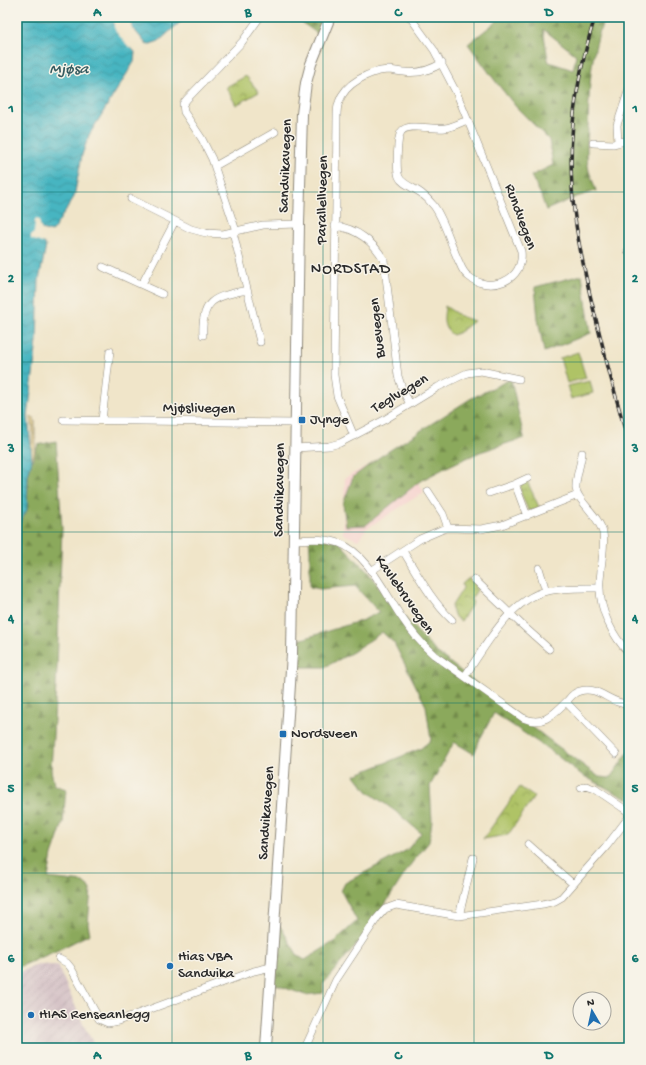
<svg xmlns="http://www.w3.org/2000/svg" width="646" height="1065" viewBox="0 0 646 1065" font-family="'Gochi Hand',sans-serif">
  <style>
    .built { fill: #f7d0cc }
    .industrial { fill: url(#industrial-furrows) }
    .forest { fill: url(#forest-firs); stroke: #5b6a43; fill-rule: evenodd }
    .sand { fill: url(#sand-dots); stroke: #8c8264 }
    .park { fill: url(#park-crowns); stroke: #6d7748 }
    .pitch { fill: #afc366; stroke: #6d7748 }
    .water { fill: url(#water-waves); stroke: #397076 }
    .pier { fill: #f0e5c9 }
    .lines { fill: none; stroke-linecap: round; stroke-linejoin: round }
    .minor-casing { stroke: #8e887a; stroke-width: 8 }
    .secondary-casing { stroke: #8e887a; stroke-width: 12 }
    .minor { stroke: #fff; stroke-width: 7 }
    .secondary { stroke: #fff; stroke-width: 10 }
    .rail-casing { stroke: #2b2b2b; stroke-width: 3.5 }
    .rail { stroke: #f7f3e8; stroke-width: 2; stroke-dasharray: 6; stroke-linecap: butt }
    .grid { fill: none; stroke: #0f766e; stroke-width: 1; stroke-opacity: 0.55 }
    .poi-dot { fill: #1f6fb2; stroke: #f7f3e8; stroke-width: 1.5 }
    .labels { text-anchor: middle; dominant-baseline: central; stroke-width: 3; stroke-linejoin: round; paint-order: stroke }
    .street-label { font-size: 15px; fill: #2b2b2b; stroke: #f7f3e8 }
    .poi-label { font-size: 15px; fill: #2b2b2b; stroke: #f7f3e8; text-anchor: start }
    .water-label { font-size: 16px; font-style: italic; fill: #355b60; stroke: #f7f3e8 }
    .neighbourhood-label { font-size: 16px; letter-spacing: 1px; fill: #2b2b2b; stroke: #f7f3e8 }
    .neatline { fill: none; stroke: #0f766e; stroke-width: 1.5 }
    .grid-label { font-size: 13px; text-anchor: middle; font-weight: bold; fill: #0f766e }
  </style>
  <defs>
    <pattern id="industrial-furrows" width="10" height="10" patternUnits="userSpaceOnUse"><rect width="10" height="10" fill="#d2bec3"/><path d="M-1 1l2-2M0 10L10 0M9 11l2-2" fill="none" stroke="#b4a3a8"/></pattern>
    <pattern id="forest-firs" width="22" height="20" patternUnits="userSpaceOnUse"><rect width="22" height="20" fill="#8ba95b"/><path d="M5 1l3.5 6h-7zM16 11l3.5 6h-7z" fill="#728a4b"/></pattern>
    <pattern id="sand-dots" width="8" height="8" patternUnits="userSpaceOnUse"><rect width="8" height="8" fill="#eeda9e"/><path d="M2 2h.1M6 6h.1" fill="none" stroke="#cb8" stroke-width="1.8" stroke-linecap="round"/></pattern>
    <pattern id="park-crowns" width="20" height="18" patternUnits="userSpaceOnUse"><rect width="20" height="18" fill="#afc366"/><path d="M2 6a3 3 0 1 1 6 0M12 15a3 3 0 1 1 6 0" fill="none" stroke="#8f9f54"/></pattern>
    <pattern id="water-waves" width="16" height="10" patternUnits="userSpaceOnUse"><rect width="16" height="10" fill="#47b5c1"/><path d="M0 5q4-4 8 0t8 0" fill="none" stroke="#3b939d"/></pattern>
  </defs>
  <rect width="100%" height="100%" fill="#f7f3e8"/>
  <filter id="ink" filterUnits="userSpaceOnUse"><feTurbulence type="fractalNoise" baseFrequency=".025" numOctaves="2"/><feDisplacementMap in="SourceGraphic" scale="8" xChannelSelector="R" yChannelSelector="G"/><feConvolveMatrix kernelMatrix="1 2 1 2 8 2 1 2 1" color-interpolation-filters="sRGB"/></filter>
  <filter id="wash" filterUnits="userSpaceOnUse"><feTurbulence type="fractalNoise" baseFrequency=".012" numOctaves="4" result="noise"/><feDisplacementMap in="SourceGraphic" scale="16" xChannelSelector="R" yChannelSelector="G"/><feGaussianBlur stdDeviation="0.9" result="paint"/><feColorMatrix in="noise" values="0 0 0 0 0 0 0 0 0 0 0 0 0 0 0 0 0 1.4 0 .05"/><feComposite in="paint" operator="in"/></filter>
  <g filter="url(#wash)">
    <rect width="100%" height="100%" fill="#f0e5c9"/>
    <path class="built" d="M397,449L424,492L366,529L358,540L343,534L345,478Z"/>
    <path class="industrial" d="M40,964L58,966L83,1024L96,1048H17V973Z"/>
    <path class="forest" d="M294,17H332L321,36Z
      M502,17H605C590,52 589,91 588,128C587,141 586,158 589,171C591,177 594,184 596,191L576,197L546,210L540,193L531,176L553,165L549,140L517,108L496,82L468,44ZM543,29L576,55L573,70L549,62L548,59Z
      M582,275L591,333L544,352L538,319L535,287Z
      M511,379L524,438L480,452L451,465L420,481L366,525L346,526L343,504L353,477L381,456L470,399Z
      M56,441L62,528L57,668L51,770L54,785L66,789L63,823L52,855L48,878L83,882L91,889L88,924L90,934L58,950L17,968V528L27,510L28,476L32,460L38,445Z
      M309,538L338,541L367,571L388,599L435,651L544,736L599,777L610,778L629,751V800L582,775L548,749L494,713L480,739L474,754L454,742L430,786L432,821L429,842L411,864L368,931L323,984V993L305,995L274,984V933L280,926L298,956L305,960L335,941L357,921L341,891L345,883L407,850L421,833L395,811L367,791L355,775L420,749L431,740L426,706L394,643L382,632L353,652L325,667H293L296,641L363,620L379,612L355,586L320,589L310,587V551Z"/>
    <path class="sand" d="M31,417H33L35,421V449L32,462L29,463C31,448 35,432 31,417Z"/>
    <path class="park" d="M246,76L259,92L236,105L226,87Z
      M445,306L460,316L474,321L460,332L453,335C441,328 444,318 445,306Z
      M527,481L539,507L532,511L528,510L520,491L521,484Z
      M469,578L476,585L477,590L471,599L473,603L461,621L455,617L451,607L463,588L462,584Z
      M520,787L534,797L508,835L483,839Z"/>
    <path class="pitch" d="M578,352L586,378L567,383L560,358Z
      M590,381L593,393L571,399L567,386Z"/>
    <path class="water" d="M17,17H115C117,34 124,40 135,52L134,62L89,135L82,155L74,197L52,232L41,229L39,237L46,246L39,280L37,341L28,417L32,460L28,476L27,510L17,528Z
      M133,17H186L159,41L147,45L132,27Z"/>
    <path class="pier" d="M114,17H117L118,27L137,53L134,49L129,47L116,32L114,27Z
      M36,219L39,220L41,229L47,233L43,231L41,236L44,241L42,243L31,239V235L34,233L35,221Z"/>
  </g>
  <g filter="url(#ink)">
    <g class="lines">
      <g class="minor-casing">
        <path id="minor" d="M410,17L434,50L457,94L521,251C525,281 489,294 468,276C464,273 462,269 460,264C451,246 445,221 434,206C430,201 425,196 421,193C414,188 402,184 399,177C396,170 397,138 401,132C407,122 433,130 445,128C453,127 460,123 467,120
          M593,143L613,144L629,140
          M618,143L617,125L629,89
          M215,166L275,132
          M131,199L191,229L206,233L223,234L263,225L299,224
          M335,226C356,228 374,242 384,260L398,376L403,391L410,404
          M236,231L212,159L202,139L184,112L183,104L187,99L242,42L260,17
          M233,232L260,342
          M628,251L629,250
          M103,267L162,294
          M142,284L175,221
          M203,335C201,298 216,297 247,290
          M63,420L296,423
          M102,420L110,351
          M354,436L337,396L334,375L337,117C337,112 337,107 339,102C345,83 370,71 388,70C393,70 399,72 404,72C418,74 429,71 442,63
          M295,448L329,446L340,443L384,420L438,387L467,373L481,371L519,379
          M582,453C581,464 575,478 576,489C578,502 599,515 603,533C605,544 602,558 601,569C601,575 599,582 600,588C600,611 613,637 629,653
          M515,484L527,516
          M428,491L443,514L448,528
          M489,493L515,484L528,478
          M294,540C309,539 325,538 339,543C367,553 384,591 400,615C410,630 420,643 434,655L523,718C543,727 554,714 568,700C571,696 575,692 580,691C598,685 611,705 629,704
          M403,551C418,575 431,600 452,620
          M539,568L546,591
          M371,571L420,539L441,530L448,528L481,529L502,525L578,495
          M474,579L521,624L549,649
          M465,676C485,647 510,599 547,591C564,587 582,588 600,588
          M566,702L616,754
          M581,788L586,786L595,789L623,808L627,811L629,816
          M528,844L573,884
          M459,916L473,858
          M59,959L67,963L71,968L99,1019L108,1023L118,1021L254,971L271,967
          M305,1048L336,980L377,918L385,909L396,905L459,916L543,904L555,901L562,897L606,847L629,817"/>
      </g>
      <g class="secondary-casing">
        <path id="secondary" d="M266,1048L292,654L299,224L302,114L306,83L311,64L330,17"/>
      </g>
      <use href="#minor" class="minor"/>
      <use href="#secondary" class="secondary"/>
      <g class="rail-casing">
        <path id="rail" d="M595,17C578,72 568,130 572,187C574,224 582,259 590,295C602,345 615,395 629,444"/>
      </g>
      <use href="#rail" class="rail"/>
    </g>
  </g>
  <path class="grid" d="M172,17V1048M323,17V1048M474,17V1048M17,192H629M17,362H629M17,532H629M17,703H629M17,873H629"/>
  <g class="poi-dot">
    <rect x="298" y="416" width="8" height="8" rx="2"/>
    <rect x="279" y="730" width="8" height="8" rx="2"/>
    <circle cx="170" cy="966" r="4"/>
    <circle cx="31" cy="1015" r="4"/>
  </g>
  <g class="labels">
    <g class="street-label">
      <text transform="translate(286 166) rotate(-88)">Sandvikavegen</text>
      <text transform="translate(323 200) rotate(-89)">Parallellvegen</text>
      <text transform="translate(520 217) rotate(70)">Rundvegen</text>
      <text transform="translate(378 328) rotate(-96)">Buevegen</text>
      <text transform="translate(400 394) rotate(-31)">Teglvegen</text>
      <text transform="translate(199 409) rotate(1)">Mjøslivegen</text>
      <text transform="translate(280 490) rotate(-89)">Sandvikavegen</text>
      <text transform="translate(404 595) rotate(55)">Kavlebruvegen</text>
      <text transform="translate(267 813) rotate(-86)">Sandvikavegen</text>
    </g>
    <g class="poi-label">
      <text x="310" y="420">Jynge</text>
      <text x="291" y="734">Nordsveen</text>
      <text x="178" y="957">Hias VBA<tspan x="178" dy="17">Sandvika</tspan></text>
      <text x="39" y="1015">HIAS Renseanlegg</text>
    </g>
    <g class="water-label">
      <text x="69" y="70">Mjøsa</text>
    </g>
    <g class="neighbourhood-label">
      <text x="351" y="270">NORDSTAD</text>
    </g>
  </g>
  <rect width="646" height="1065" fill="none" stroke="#f7f3e8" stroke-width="44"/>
  <g transform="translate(592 1011) rotate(351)"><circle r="19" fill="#f7f3e8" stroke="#a5a39c"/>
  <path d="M0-3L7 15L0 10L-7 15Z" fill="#1f6fb2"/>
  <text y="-6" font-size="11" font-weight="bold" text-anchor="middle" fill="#2b2b2b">N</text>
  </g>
  <rect x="22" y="22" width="602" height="1021" class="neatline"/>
  <g class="grid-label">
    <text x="97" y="16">A</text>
    <text x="248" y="16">B</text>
    <text x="398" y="16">C</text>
    <text x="549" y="16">D</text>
    <text x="11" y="112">1</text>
    <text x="635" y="112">1</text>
    <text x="11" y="282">2</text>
    <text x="635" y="282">2</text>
    <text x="11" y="452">3</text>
    <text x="635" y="452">3</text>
    <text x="11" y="622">4</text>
    <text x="635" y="622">4</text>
    <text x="11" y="792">5</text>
    <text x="635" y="792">5</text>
    <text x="11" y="962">6</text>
    <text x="635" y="962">6</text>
    <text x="97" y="1059">A</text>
    <text x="248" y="1059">B</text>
    <text x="398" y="1059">C</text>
    <text x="549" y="1059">D</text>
  </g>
</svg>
